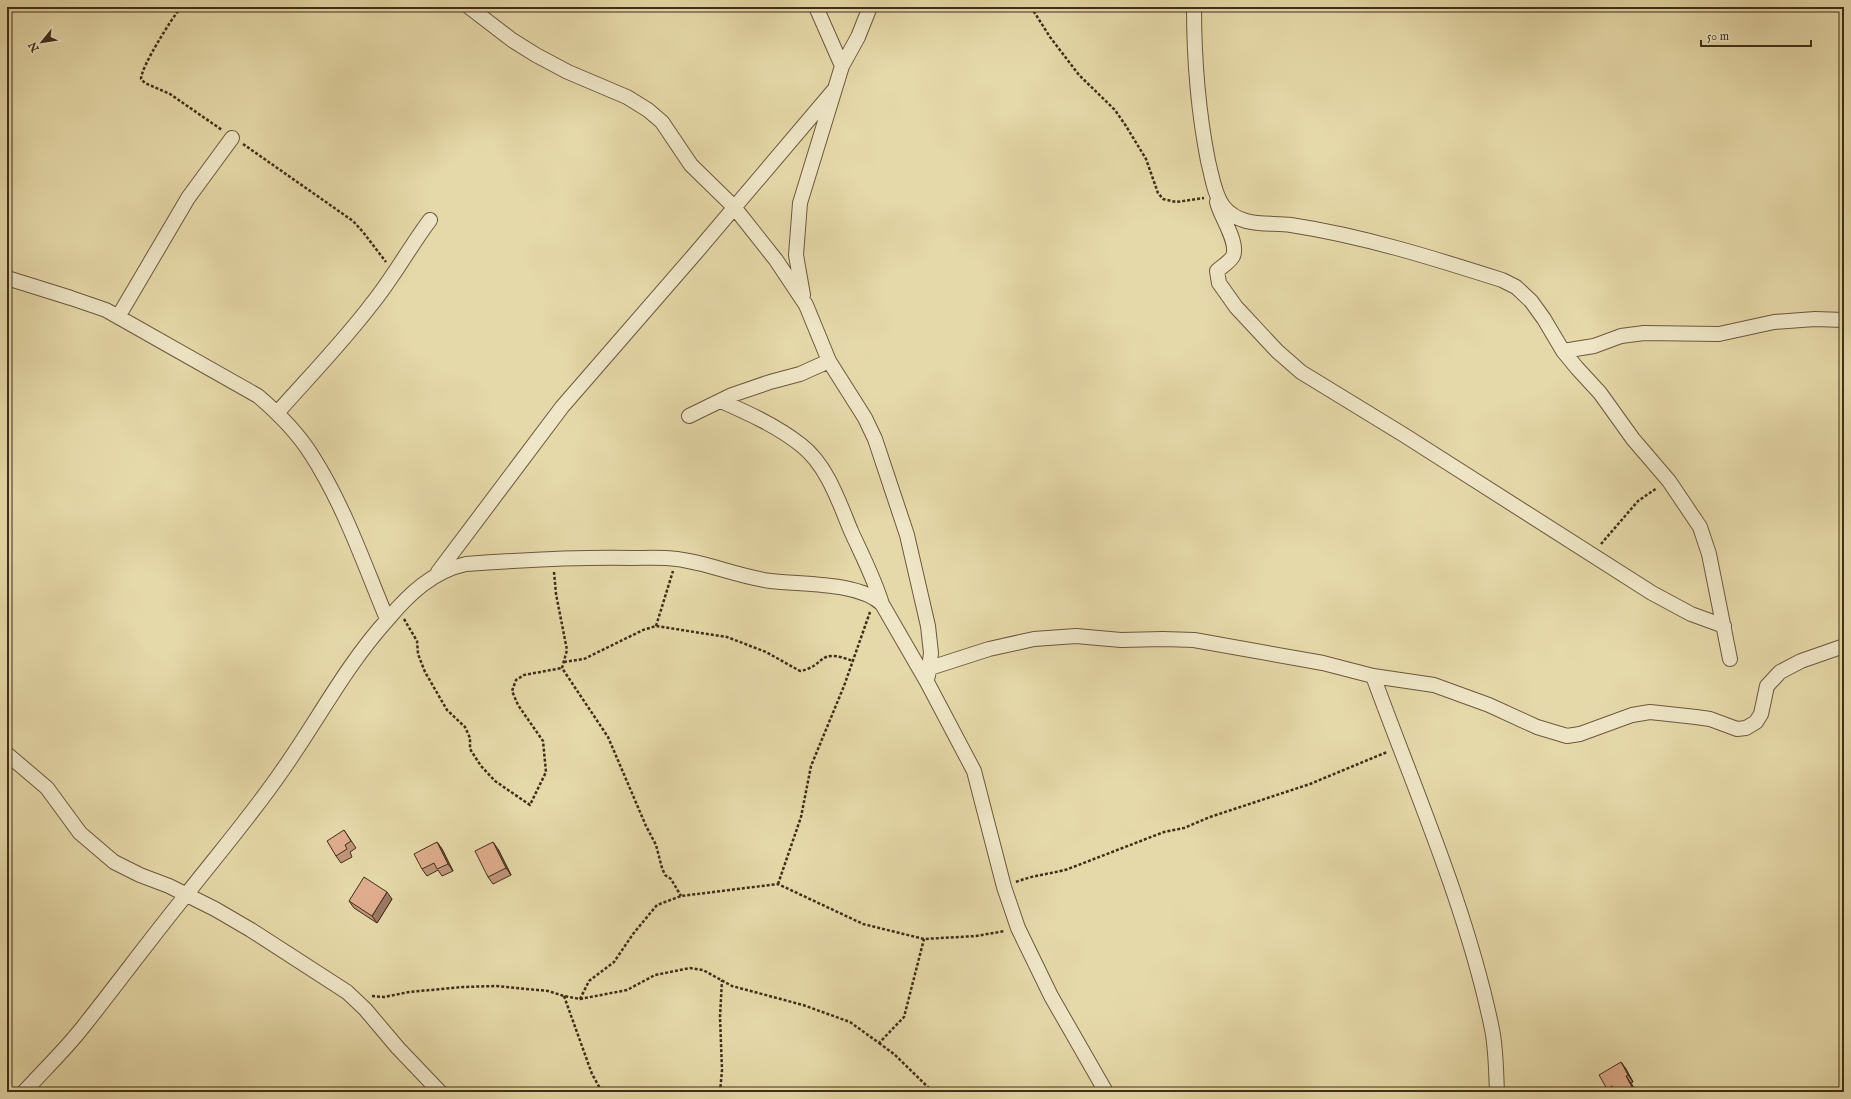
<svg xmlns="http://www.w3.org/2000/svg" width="1851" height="1099" viewBox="0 0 1851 1099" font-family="'IM FELL English',serif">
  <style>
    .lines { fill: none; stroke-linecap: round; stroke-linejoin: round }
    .minor-casing { stroke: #6a593c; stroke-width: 16 }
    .path { stroke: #402e18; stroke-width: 2.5; stroke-dasharray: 3 2; stroke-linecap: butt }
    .minor { stroke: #efe6c7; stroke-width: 14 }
    .wall { fill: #c09579; stroke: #402e18 }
    .shaded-wall { fill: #9c7963; stroke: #402e18 }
    .building { fill: #dfad8d; stroke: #402e18 }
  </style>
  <rect width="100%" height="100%" fill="#e6d9a9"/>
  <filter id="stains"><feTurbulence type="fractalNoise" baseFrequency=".005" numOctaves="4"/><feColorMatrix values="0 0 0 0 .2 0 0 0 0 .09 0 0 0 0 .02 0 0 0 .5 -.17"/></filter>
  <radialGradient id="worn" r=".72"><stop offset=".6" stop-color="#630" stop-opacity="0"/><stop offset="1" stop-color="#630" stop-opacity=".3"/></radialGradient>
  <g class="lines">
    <g class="minor-casing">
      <path id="minor" d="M469,7L512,40L536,55L568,72L627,97L648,110L662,122L691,165L734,207L776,260L806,305L829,361L865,418L875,439L907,535L928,626L931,653L928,676
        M816,7L842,66
        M1194,7C1194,59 1198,110 1208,161C1212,176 1214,194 1223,206C1240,228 1268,222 1291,225C1363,236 1433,258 1502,280L1516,287L1531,301L1544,319L1563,351L1577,368L1600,393L1633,439L1669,481L1700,527L1709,554L1730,659
        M1217,202C1220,216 1239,242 1233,256C1230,262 1222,266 1217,271L1219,283L1236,307L1277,351L1301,372L1404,435L1652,593L1691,614L1724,626
        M7,278L71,298L106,310L258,396C278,413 297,432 311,454C344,505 364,564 387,619
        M803,295L796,255L800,203L842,66L858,37L870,7
        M118,317L188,198L232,138
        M1563,351L1594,346L1621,336L1644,333L1719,334L1774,322L1815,319L1844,320
        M721,401C748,413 777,426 801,445C827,465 839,502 851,531C862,555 874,578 882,604
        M277,413C309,377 342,343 371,305C393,278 409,248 430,220
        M689,416L732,395L770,382L800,374L829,361
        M438,572L562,407L694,255L834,90
        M930,668L989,649L1034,639L1076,636L1121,640L1163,639L1194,640L1323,663L1373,676L1434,685L1489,705L1537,727L1567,736L1580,734L1632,715L1650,712L1696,717L1710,719L1737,729L1746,728L1756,722L1761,714L1767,686L1780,672L1801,661L1844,646
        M1373,676C1415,791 1467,908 1492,1029C1496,1049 1496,1071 1497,1092
        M7,754L47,788L80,833L114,862L140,875L169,886L215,909L251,930L347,992L365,1009L398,1048L440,1092
        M24,1092C44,1070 65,1050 83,1027C118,983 151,938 186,895C219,853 254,812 284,768C319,718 347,664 388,619C409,594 433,571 466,564C521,560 577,557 632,558C647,558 662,557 677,559C709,563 739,577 771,581C803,585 858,582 882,604L927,682L974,771L1004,887L1018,928L1051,996L1106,1092"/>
    </g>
    <path class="path" d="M181,7C172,18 141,67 141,79L145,83L170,94L222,130
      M1031,7L1050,37L1079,75L1115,110L1126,126L1146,159L1158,193L1163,199L1176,202L1204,198
      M243,144L353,221L363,232L386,262
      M1601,544L1638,501L1657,488
      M554,572L556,594L567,650L562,668L608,737L646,826L656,845L662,868L665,875L671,879L681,896
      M404,619L417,641L418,654L425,672L447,710L465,727L470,738V749L481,766L495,781L530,805L546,772L543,741L518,705L512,691L516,680L524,675L562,668
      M656,626L673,571
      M564,662L584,659L643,630L656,626L727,637L766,652L800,671C827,666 816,647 853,661
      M1016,882C1033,875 1051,874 1068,869L1164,832L1184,828L1210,817L1310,784L1387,752
      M778,884L801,817L811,766L844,686L870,612
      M372,996L384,997L409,992L463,987L496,986L548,991L564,996L580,999L589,981L614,962L633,934L657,905L681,896L778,884L863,924L924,939L976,936L1005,931
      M564,996L592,1074L602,1092
      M580,999L627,990L655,975L690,968L703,970L732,986L803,1005L850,1022L879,1043L904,1017L924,939
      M879,1043L894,1054L933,1092
      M720,1092L722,1070L720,1017L722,980"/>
    <use href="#minor" class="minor"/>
  </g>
  <path class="wall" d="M344,830L356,848L350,852L352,857L341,863L336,856Z
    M437,842L442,849L453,871L442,876L438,870L427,876L422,869Z
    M498,849L511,875L493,884L488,877Z
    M392,899L377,923L354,908L349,901Z
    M1621,1062L1626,1069L1633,1082L1631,1083L1636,1092H1609L1607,1089Z"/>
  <path class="shaded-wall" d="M437,842L442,849L453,871L448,864Z
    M493,842L498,849L511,875L506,868Z
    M387,892L392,899L377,923L372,916Z
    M1621,1062L1626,1069L1633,1082L1628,1075Z
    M1626,1076L1631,1083L1636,1092L1633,1089Z"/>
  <path class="building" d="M344,830L351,841L345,845L347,849L336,856L327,841Z
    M437,842L448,864L437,869L434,863L422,869L414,854Z
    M493,842L506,868L488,877L475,851Z
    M364,877L387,892L372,916L349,901Z
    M1621,1062L1628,1075L1626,1076L1633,1089L1627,1092H1615L1612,1086L1607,1089L1599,1075Z"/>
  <rect width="1851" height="1099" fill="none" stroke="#e6d9a9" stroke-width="24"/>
  <rect x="8" y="8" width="1835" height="1083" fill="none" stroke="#402e18" stroke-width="2"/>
  <rect x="12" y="12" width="1827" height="1075" fill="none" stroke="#402e18"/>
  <g transform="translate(42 42) rotate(240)" stroke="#efe6c7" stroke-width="3" paint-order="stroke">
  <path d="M0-3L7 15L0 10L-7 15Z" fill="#402e18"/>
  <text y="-6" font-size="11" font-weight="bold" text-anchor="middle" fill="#402e18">N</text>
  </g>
  <path d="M1701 40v6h110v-6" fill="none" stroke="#402e18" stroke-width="2"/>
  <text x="1707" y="40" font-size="12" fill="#402e18" stroke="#efe6c7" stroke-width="3" paint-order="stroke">50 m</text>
  <rect width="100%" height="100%" filter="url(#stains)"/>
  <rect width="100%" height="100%" fill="url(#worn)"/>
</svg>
